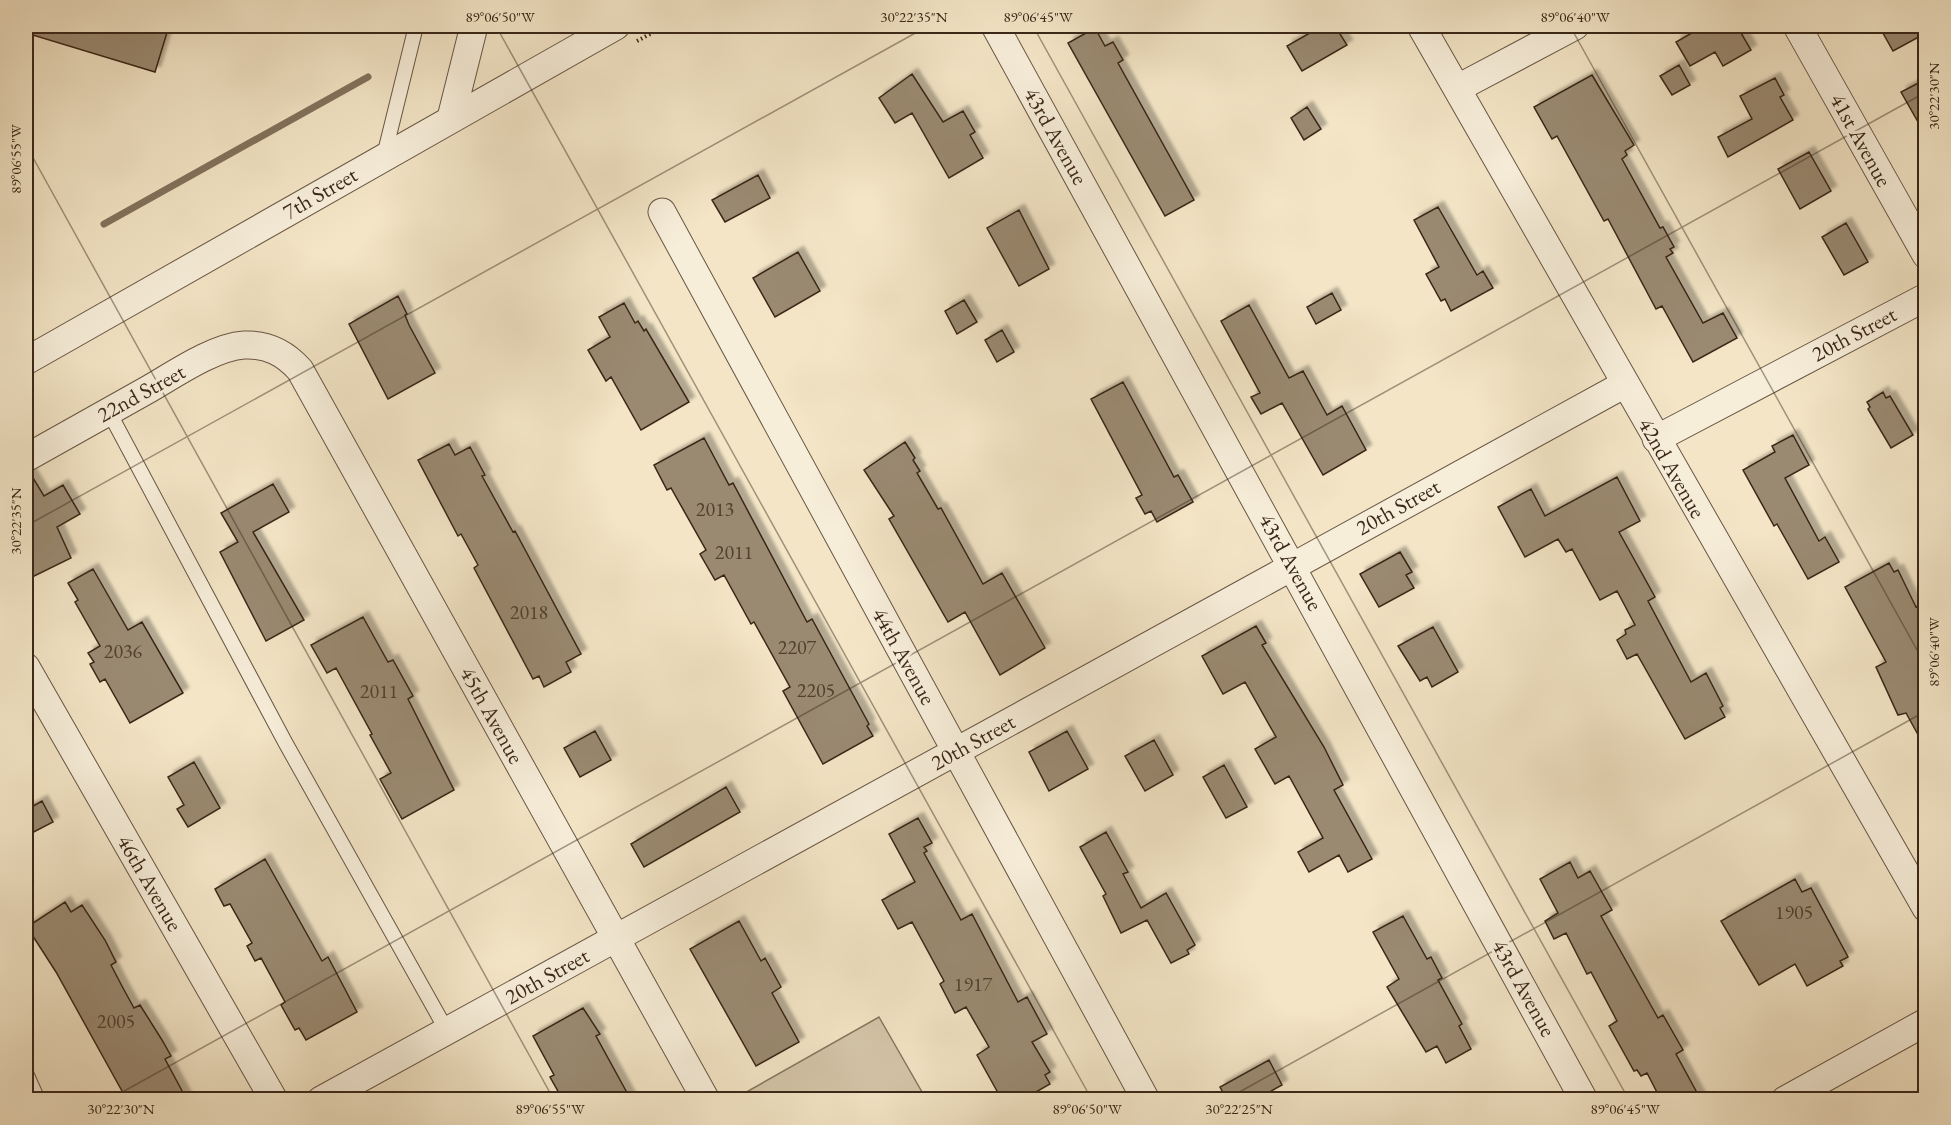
<svg xmlns="http://www.w3.org/2000/svg" width="1951" height="1125" viewBox="0 0 1951 1125" font-family="'EB Garamond',serif">
  <style>
    .green { fill: #d4c5a8; stroke: #877660; stroke-width: 1.5 }
    .lines { fill: none; stroke-linecap: round; stroke-linejoin: round }
    .stream { stroke: #83725d; stroke-width: 7 }
    .building { fill: #9a8a72; stroke: #3a2718; stroke-width: 1.5; filter: url(#shadow) }
    .lane-casing { stroke: #685644; stroke-width: 16 }
    .street-casing { stroke: #685644; stroke-width: 29 }
    .path { stroke: #3a2718; stroke-width: 4; stroke-dasharray: 1.5 3; stroke-linecap: butt }
    .lane { stroke: #f7eeda; stroke-width: 14 }
    .street { stroke: #f7eeda; stroke-width: 27 }
    .ticks { fill: none; stroke: #3a2718; stroke-width: 1.5; stroke-opacity: 0.45 }
    .labels { text-anchor: middle; dominant-baseline: central; stroke-width: 6; stroke-linejoin: round; paint-order: stroke }
    .number-label { font-size: 20px; fill: #52402e }
    .street-label { font-size: 22px; fill: #3a2718; stroke: #f7eeda }
    .neatline { fill: none; stroke: #3a2718; stroke-width: 2 }
    .ticks-label { font-size: 15px; text-anchor: middle; fill: #3a2718 }
  </style>
  <defs>
    <filter id="shadow"><feDropShadow dx="5.5" dy="-5.5" stdDeviation="1.5" flood-color="#0004"/></filter>
  </defs>
  <rect width="100%" height="100%" fill="#f3e5c6"/>
  <filter id="stains"><feTurbulence type="fractalNoise" baseFrequency=".00333" numOctaves="4"/><feColorMatrix values="0 0 0 0 .2 0 0 0 0 .09 0 0 0 0 .02 0 0 0 .5 -.17"/></filter>
  <radialGradient id="worn" r=".72"><stop offset=".6" stop-color="#630" stop-opacity="0"/><stop offset="1" stop-color="#630" stop-opacity=".3"/></radialGradient>
  <path class="green" d="M879,1017L926,1099H734Z"/>
  <g class="lines">
    <path class="stream" d="M104,224L368,77"/>
  </g>
  <path class="building" d="M26,26H169L155,72L26,33Z
    M1322,26H1335L1347,45L1302,71L1287,46Z
    M1704,26H1737L1751,50L1723,66L1715,52L1690,66L1676,42Z
    M1879,26H1926V33L1893,51Z
    M1095,28L1105,46L1113,42L1123,60L1118,63L1194,200L1165,216L1068,43Z
    M1679,65L1690,85L1672,95L1660,76Z
    M912,74L943,122L963,111L975,132L970,135L983,158L949,178L912,113L895,123L879,98Z
    M1592,75L1634,145L1625,151L1627,155L1622,159L1660,228L1663,227L1674,247L1670,249L1673,253L1666,257L1703,323L1723,313L1737,338L1693,362L1662,306L1656,309L1608,219L1604,221L1557,136L1552,139L1534,107Z
    M1775,78L1784,95L1780,97L1793,120L1728,157L1718,137L1752,119L1740,96Z
    M1926,79V136L1901,92Z
    M1307,107L1321,129L1304,140L1291,118Z
    M1809,152L1831,191L1800,209L1778,169Z
    M758,175L770,198L725,222L712,200Z
    M1438,207L1477,275L1483,271L1493,288L1451,311L1445,299L1441,301L1426,274L1439,267L1414,220Z
    M1019,210L1049,269L1019,286L987,228Z
    M1846,223L1868,262L1844,275L1822,237Z
    M798,252L820,291L775,317L753,278Z
    M1332,293L1341,310L1316,324L1307,307Z
    M398,296L407,314L405,315L409,325L435,373L388,399L349,324Z
    M964,300L977,322L957,334L945,311Z
    M624,303L635,323L638,321L644,331L646,329L689,402L641,430L611,377L606,381L588,350L610,337L599,317Z
    M1249,305L1289,378L1303,371L1327,415L1342,406L1366,450L1323,475L1282,403L1261,414L1251,397L1260,393L1221,321Z
    M1002,330L1014,352L997,362L985,340Z
    M1123,382L1174,477L1178,475L1193,502L1157,522L1151,511L1145,514L1136,498L1142,495L1091,399Z
    M1883,392L1886,398L1890,396L1913,435L1891,448L1868,409L1870,407L1867,402Z
    M1793,435L1809,465L1785,478L1819,541L1825,537L1839,562L1808,579L1777,524L1774,526L1743,470L1775,452L1772,446Z
    M704,438L729,485L733,483L807,622L812,619L869,724L867,726L873,736L823,764L783,691L790,687L754,622L751,624L724,575L715,580L700,554L706,550L671,488L667,490L654,465Z
    M905,442L915,458L913,460L920,471L917,473L938,509L941,508L983,584L1002,573L1045,648L1000,675L965,612L948,622L889,519L894,516L864,470Z
    M449,444L455,455L470,447L485,475L482,476L513,532L515,531L581,654L566,662L571,672L544,687L539,676L533,679L474,568L478,565L461,534L458,536L418,460Z
    M30,473L44,496L63,485L80,514L57,527L71,558L26,580V554L33,550L26,538V474Z
    M1617,477L1640,521L1619,532L1655,597L1648,601L1691,682L1706,673L1723,706L1720,708L1725,717L1685,739L1637,654L1627,659L1617,640L1626,634L1625,630L1635,625L1617,591L1600,600L1572,549L1566,552L1558,539L1525,557L1498,507L1531,489L1545,516Z
    M273,484L289,512L253,532L304,620L266,641L220,552L238,542L221,513Z
    M1400,552L1412,572L1406,575L1414,588L1379,607L1360,574Z
    M1889,563L1894,572L1898,570L1916,607L1918,606L1926,618V749L1906,713L1898,715L1876,667L1886,662L1845,587Z
    M93,569L128,630L142,622L183,693L130,723L105,679L100,682L90,664L94,662L88,653L100,646L75,602L78,600L68,583Z
    M363,617L388,662L393,660L413,696L408,699L454,790L402,819L380,779L391,773L370,735L372,734L336,668L327,673L311,645Z
    M1256,626L1266,643L1262,645L1324,747L1343,785L1334,790L1372,859L1348,872L1339,855L1309,872L1298,852L1323,838L1289,776L1275,784L1255,749L1276,737L1245,682L1223,694L1202,656Z
    M1433,627L1458,672L1432,687L1427,677L1420,681L1398,646Z
    M595,731L611,760L580,777L564,748Z
    M1067,731L1088,769L1049,791L1029,752Z
    M1154,740L1173,775L1145,791L1125,756Z
    M194,762L220,808L188,827L177,809L184,805L168,777Z
    M1224,765L1247,807L1226,818L1203,777Z
    M726,787L740,812L644,867L631,844Z
    M42,801L53,822L26,836V810Z
    M918,818L932,843L924,847L927,851L924,853L961,920L972,914L1018,1002L1027,997L1047,1034L1032,1042L1050,1072L1045,1075L1050,1084L1022,1100H1002L977,1055L989,1047L966,1007L955,1013L940,984L944,981L912,922L898,929L882,900L915,882L889,834Z
    M1106,832L1128,872L1123,874L1141,908L1166,893L1195,945L1187,950L1189,954L1171,963L1147,920L1121,933L1103,896L1106,894L1080,847Z
    M265,859L322,961L328,957L357,1012L306,1040L299,1028L295,1030L281,1005L285,1002L261,958L255,961L247,946L252,943L230,904L224,906L215,889Z
    M1570,862L1578,878L1590,871L1612,910L1601,916L1658,1018L1663,1015L1683,1050L1676,1054L1701,1100H1661L1647,1073L1641,1076L1637,1070L1634,1071L1609,1026L1617,1021L1591,972L1587,974L1566,933L1554,939L1545,921L1558,913L1540,879Z
    M1795,879L1802,892L1811,888L1848,957L1840,961L1843,966L1807,986L1795,964L1759,985L1721,921Z
    M65,902L71,912L82,905L105,940L116,962L111,965L123,988L134,1008L140,1005L162,1040L171,1056L165,1059L187,1100H127L56,972L27,927Z
    M1403,916L1427,959L1431,957L1442,978L1438,980L1462,1024L1459,1026L1471,1049L1446,1063L1437,1046L1426,1052L1387,987L1399,979L1373,932Z
    M739,921L761,961L765,958L781,987L772,993L799,1042L756,1066L690,949Z
    M583,1008L600,1034L596,1036L631,1100H563L550,1077L554,1075L533,1036Z
    M1269,1060L1282,1085L1255,1100H1227L1220,1087Z"/>
  <g class="lines">
    <g class="lane-casing">
      <path id="lane" d="M384,156L416,26
        M109,412L285,742L447,1031
        M26,1073L38,1100"/>
    </g>
    <g class="street-casing">
      <path id="street" d="M995,26L1584,1100
        M1421,26L1926,908
        M1797,26L1926,255
        M1458,88L1575,26
        M451,118L474,26
        M662,212L1146,1100
        M26,361L616,26
        M1656,439L1926,297
        M26,458C67,435 108,412 149,389C175,374 214,347 244,345C268,344 285,353 300,370L706,1100
        M26,667L274,1100
        M321,1100L1625,384
        M1785,1100L1926,1022"/>
    </g>
    <path class="path" d="M637,41L665,26"/>
    <use href="#lane" class="lane"/>
    <use href="#street" class="street"/>
  </g>
  <path class="ticks" d="M496,26L1092,1100M1033,26L1629,1100M1570,26L1926,666M26,145L554,1100M26,526L928,26M108,1100L1926,92M1225,1100L1926,711"/>
  <g class="labels">
    <g class="number-label">
      <text x="715" y="509">2013</text>
      <text x="734" y="552">2011</text>
      <text x="529" y="612">2018</text>
      <text x="797" y="647">2207</text>
      <text x="123" y="651">2036</text>
      <text x="816" y="690">2205</text>
      <text x="379" y="691">2011</text>
      <text x="1794" y="912">1905</text>
      <text x="973" y="984">1917</text>
      <text x="116" y="1021">2005</text>
    </g>
    <g class="street-label">
      <text transform="translate(1056 136) rotate(61)">43rd Avenue</text>
      <text transform="translate(1861 140) rotate(61)">41st Avenue</text>
      <text transform="translate(320 193) rotate(-30)">7th Street</text>
      <text transform="translate(1854 334) rotate(-28)">20th Street</text>
      <text transform="translate(141 393) rotate(-29)">22nd Street</text>
      <text transform="translate(1672 468) rotate(60)">42nd Avenue</text>
      <text transform="translate(1398 507) rotate(-29)">20th Street</text>
      <text transform="translate(1291 562) rotate(61)">43rd Avenue</text>
      <text transform="translate(904 656) rotate(61)">44th Avenue</text>
      <text transform="translate(492 715) rotate(61)">45th Avenue</text>
      <text transform="translate(973 742) rotate(-29)">20th Street</text>
      <text transform="translate(150 883) rotate(60)">46th Avenue</text>
      <text transform="translate(547 976) rotate(-29)">20th Street</text>
      <text transform="translate(1524 988) rotate(61)">43rd Avenue</text>
    </g>
  </g>
  <rect width="1951" height="1125" fill="none" stroke="#f3e5c6" stroke-width="66"/>
  <rect x="33" y="33" width="1885" height="1059" class="neatline"/>
  <g class="ticks-label">
    <text x="500" y="22">89°06'50"W</text>
    <text x="914" y="22">30°22'35"N</text>
    <text x="1038" y="22">89°06'45"W</text>
    <text x="1575" y="22">89°06'40"W</text>
    <text transform="translate(1934 96) rotate(-90)" y="5">30°22'30"N</text>
    <text transform="translate(16 159) rotate(-90)" y="5">89°06'55"W</text>
    <text transform="translate(16 521) rotate(-90)" y="5">30°22'35"N</text>
    <text transform="translate(1934 652) rotate(-90)" y="5">89°06'40"W</text>
    <text x="121" y="1114">30°22'30"N</text>
    <text x="550" y="1114">89°06'55"W</text>
    <text x="1087" y="1114">89°06'50"W</text>
    <text x="1239" y="1114">30°22'25"N</text>
    <text x="1625" y="1114">89°06'45"W</text>
  </g>
  <rect width="100%" height="100%" filter="url(#stains)"/>
  <rect width="100%" height="100%" fill="url(#worn)"/>
</svg>
